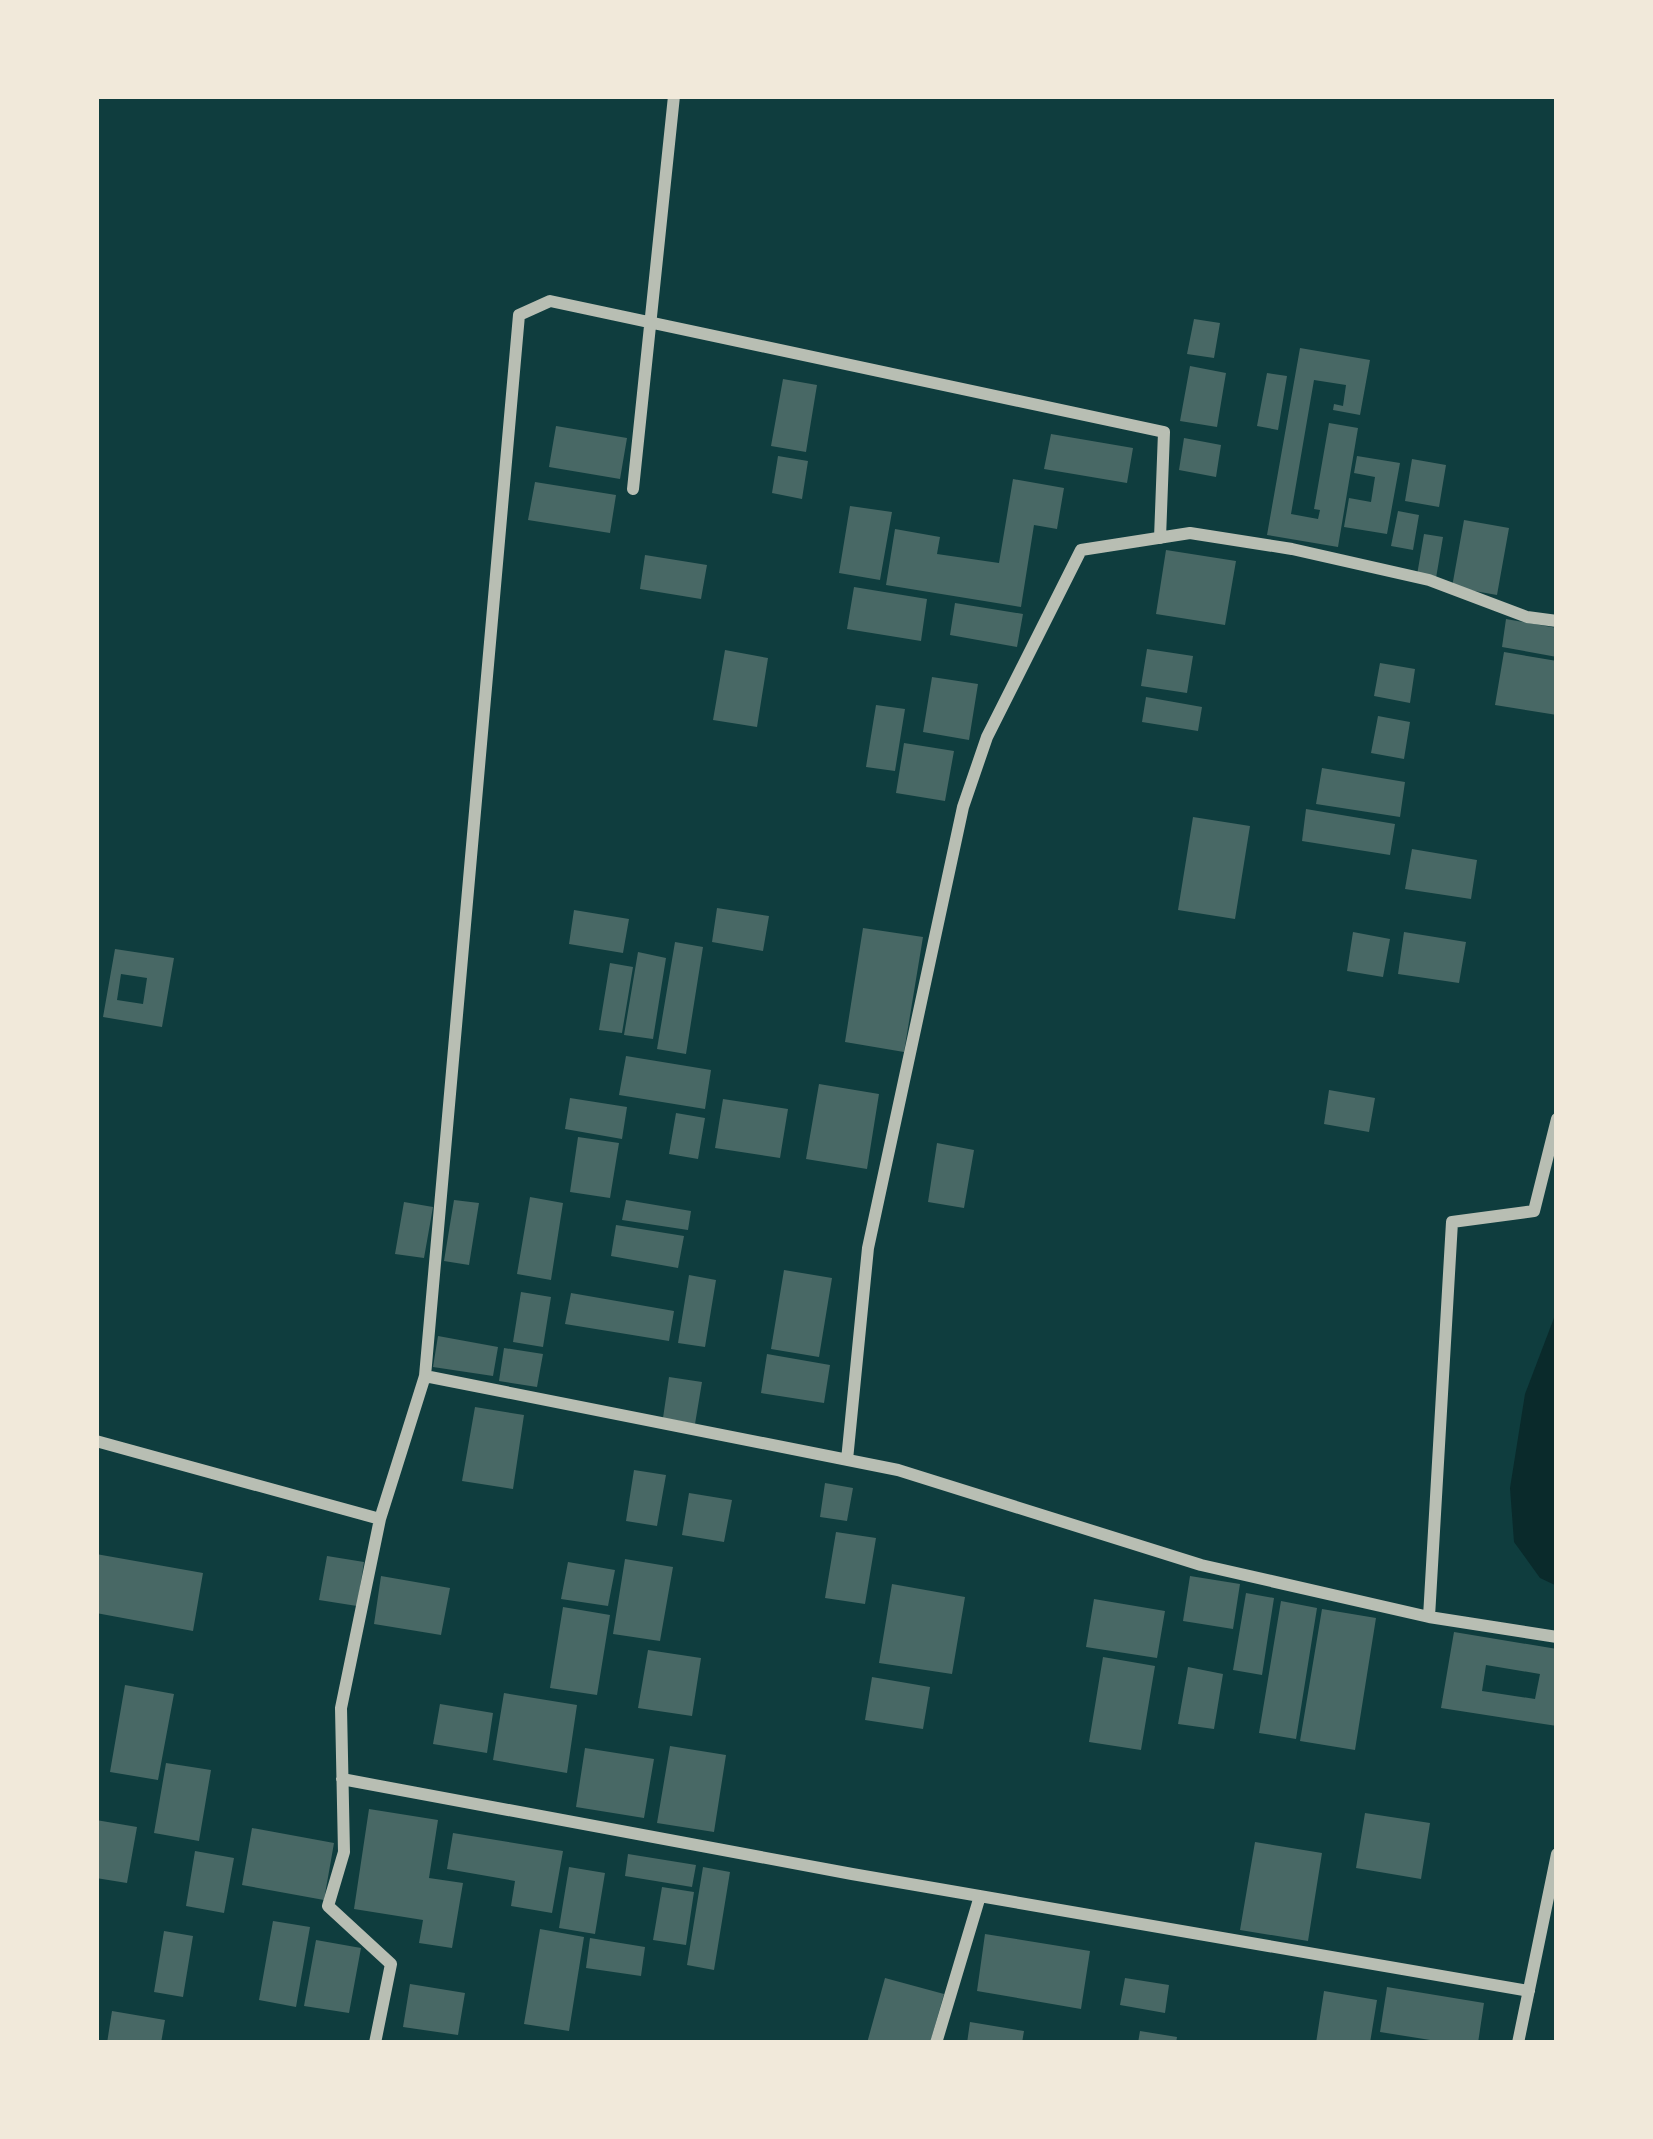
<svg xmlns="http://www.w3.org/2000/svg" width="1653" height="2139" viewBox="0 0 1653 2139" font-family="'Varela Round',sans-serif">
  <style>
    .water { fill: #0a2a2b }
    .building { fill: #486865; fill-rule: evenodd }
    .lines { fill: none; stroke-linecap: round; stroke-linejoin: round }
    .minor { stroke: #b8beb3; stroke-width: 12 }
  </style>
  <rect width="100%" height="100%" fill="#0f3d3e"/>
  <path class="water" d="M1557,1310V1586L1540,1578L1514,1542L1510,1488L1525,1394Z"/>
  <path class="building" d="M1194,319L1220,323L1214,358L1187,354Z
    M1300,348L1370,360L1360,415L1333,410L1334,404L1343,406L1346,385L1314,380L1291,514L1318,519L1320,510L1314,509L1329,423L1358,428L1338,547L1267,535Z
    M1190,366L1226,373L1217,427L1180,421Z
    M1267,373L1287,376L1278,430L1257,426Z
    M783,379L817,385L806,452L771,446Z
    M556,426L627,438L620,479L549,467Z
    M1051,434L1133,448L1127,483L1044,469Z
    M1184,438L1221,445L1216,477L1179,470Z
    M778,456L808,461L802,499L772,493Z
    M1357,456L1400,463L1387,534L1344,527L1349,498L1371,502L1375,477L1354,473Z
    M1412,459L1446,465L1439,507L1405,501Z
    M1013,479L1064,488L1057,529L1034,525L1021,607L886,585L895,529L940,537L937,554L999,563Z
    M535,482L616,495L610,533L528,520Z
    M850,506L892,512L880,580L839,573Z
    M1398,511L1419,515L1413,550L1391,546Z
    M1464,520L1509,528L1497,595L1452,587Z
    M1424,534L1443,537L1436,578L1417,575Z
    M1166,550L1236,561L1225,625L1156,614Z
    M645,555L707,565L701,599L640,589Z
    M854,587L927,599L921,641L847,629Z
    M955,603L1023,614L1017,647L950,635Z
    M1506,619L1557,628V657L1502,647Z
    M1147,649L1193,656L1187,693L1141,686Z
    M725,650L768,658L757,727L713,720Z
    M1504,652L1557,661V715L1495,705Z
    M1380,663L1415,669L1410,703L1374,696Z
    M932,677L978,684L969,740L923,732Z
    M1146,697L1202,707L1198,731L1142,722Z
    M876,705L905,709L895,771L866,767Z
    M1378,716L1410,722L1404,759L1371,753Z
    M904,743L954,751L945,801L896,793Z
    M1322,768L1405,782L1400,817L1316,804Z
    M1306,809L1395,824L1390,855L1302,841Z
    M1193,817L1250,826L1235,919L1178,910Z
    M1412,849L1477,860L1471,899L1405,889Z
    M717,908L769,916L763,951L712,942Z
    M574,910L629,919L623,953L569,944Z
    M863,928L923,937L904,1052L845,1042Z
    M1353,932L1390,939L1383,977L1347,971Z
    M1404,932L1466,942L1459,983L1398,974Z
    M675,942L703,947L686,1054L657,1049Z
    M115,949L174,958L162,1027L103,1017ZM121,974L147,978L143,1004L117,1000Z
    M638,952L666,958L653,1039L624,1035Z
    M610,963L633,967L622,1033L599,1030Z
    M626,1056L711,1070L705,1109L619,1095Z
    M819,1084L879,1094L867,1169L806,1159Z
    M1329,1090L1375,1098L1369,1132L1324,1124Z
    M570,1098L627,1107L622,1139L565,1129Z
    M723,1099L788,1109L780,1158L715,1148Z
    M676,1113L705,1118L698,1159L669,1154Z
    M578,1137L619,1143L610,1198L570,1192Z
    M937,1143L974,1150L964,1208L928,1202Z
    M530,1197L563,1203L551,1280L517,1274Z
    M454,1200L479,1203L469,1265L444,1261Z
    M626,1200L691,1211L688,1230L622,1220Z
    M404,1202L433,1207L424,1258L395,1254Z
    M616,1225L684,1236L678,1268L611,1256Z
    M784,1270L832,1278L819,1357L771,1349Z
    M689,1275L716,1280L705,1347L678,1343Z
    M521,1292L551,1297L543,1347L513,1342Z
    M571,1293L674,1311L669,1341L565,1324Z
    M438,1336L498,1347L493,1376L433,1367Z
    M504,1348L543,1354L537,1387L499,1381Z
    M767,1354L830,1365L824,1403L761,1393Z
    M669,1377L702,1382L695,1424L663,1418Z
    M475,1407L524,1415L513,1489L462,1481Z
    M634,1470L666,1475L657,1526L626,1521Z
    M825,1483L853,1488L847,1521L820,1517Z
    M689,1493L732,1500L724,1542L682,1535Z
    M836,1532L876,1538L865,1604L825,1598Z
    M96,1554L203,1573L193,1631L96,1613Z
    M327,1556L364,1562L357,1606L319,1600Z
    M625,1559L673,1567L660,1641L613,1634Z
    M568,1562L615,1570L608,1606L561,1599Z
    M381,1576L450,1588L441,1635L374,1624Z
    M1190,1576L1240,1584L1233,1629L1183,1621Z
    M892,1584L965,1597L952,1674L879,1663Z
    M1246,1593L1274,1598L1262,1675L1233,1670Z
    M1094,1599L1165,1611L1157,1658L1086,1647Z
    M1281,1601L1317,1608L1296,1739L1259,1733Z
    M563,1607L610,1615L597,1695L550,1688Z
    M1322,1609L1376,1618L1355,1750L1300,1741Z
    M1454,1632L1557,1649V1726L1441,1708ZM1486,1665L1540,1674L1535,1699L1482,1691Z
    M648,1650L701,1658L692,1716L638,1708Z
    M1103,1657L1155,1666L1141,1750L1089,1742Z
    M1188,1667L1223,1674L1214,1729L1178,1724Z
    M872,1677L930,1687L923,1729L865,1720Z
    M125,1685L174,1694L158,1780L110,1772Z
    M504,1693L577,1705L567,1773L493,1760Z
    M440,1704L493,1713L487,1753L433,1744Z
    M670,1746L726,1755L714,1832L657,1823Z
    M585,1748L654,1759L644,1818L576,1807Z
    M166,1763L211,1770L199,1841L154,1833Z
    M369,1809L438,1820L429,1878L463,1883L452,1948L419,1943L423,1920L354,1909Z
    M1365,1813L1430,1823L1421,1879L1356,1868Z
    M96,1820L137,1827L127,1883L96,1878Z
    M252,1828L334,1843L324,1900L242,1885Z
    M453,1833L563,1851L552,1913L511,1906L515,1881L447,1869Z
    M1255,1842L1322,1853L1308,1941L1240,1930Z
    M195,1851L234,1858L224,1913L186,1906Z
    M628,1854L696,1865L692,1887L625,1876Z
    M569,1867L605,1873L595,1934L559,1928Z
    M703,1867L730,1872L714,1970L687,1965Z
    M662,1887L694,1892L686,1945L653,1940Z
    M273,1921L310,1927L296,2007L259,2000Z
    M540,1929L584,1937L569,2031L524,2024Z
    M164,1931L193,1936L183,1997L154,1992Z
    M985,1934L1090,1951L1081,2009L977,1991Z
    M590,1938L645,1947L641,1976L586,1968Z
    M316,1940L361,1948L349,2013L304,2006Z
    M885,1978L944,1994L930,2043H867Z
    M1125,1978L1169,1985L1165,2013L1120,2005Z
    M410,1984L465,1993L458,2035L403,2027Z
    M1387,1987L1484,2003L1478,2043H1449L1380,2032Z
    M1324,1991L1377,2000L1370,2043H1316Z
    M112,2011L165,2020L161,2043H107Z
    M970,2022L1024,2031L1022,2043H967Z
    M1140,2031L1177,2037L1176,2043H1138Z"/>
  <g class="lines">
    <path class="minor" d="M633,489L674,96
      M425,1376L898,1470L1201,1565L1429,1617L1557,1637
      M96,1441L380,1519
      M847,1460L868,1248L963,807L987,737L1081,550L1190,533L1292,549L1429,580L1527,617L1557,621
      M1429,1617L1452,1222L1534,1211L1557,1119
      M342,1779L852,1874L1529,1991
      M375,2043L391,1964L328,1906L344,1852L341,1708L380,1519L425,1376L519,315L550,301L1164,432L1160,538
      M936,2043L980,1896
      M1518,2043L1557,1854"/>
  </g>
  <rect width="1653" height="2139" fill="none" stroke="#f1e9da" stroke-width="198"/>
</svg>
